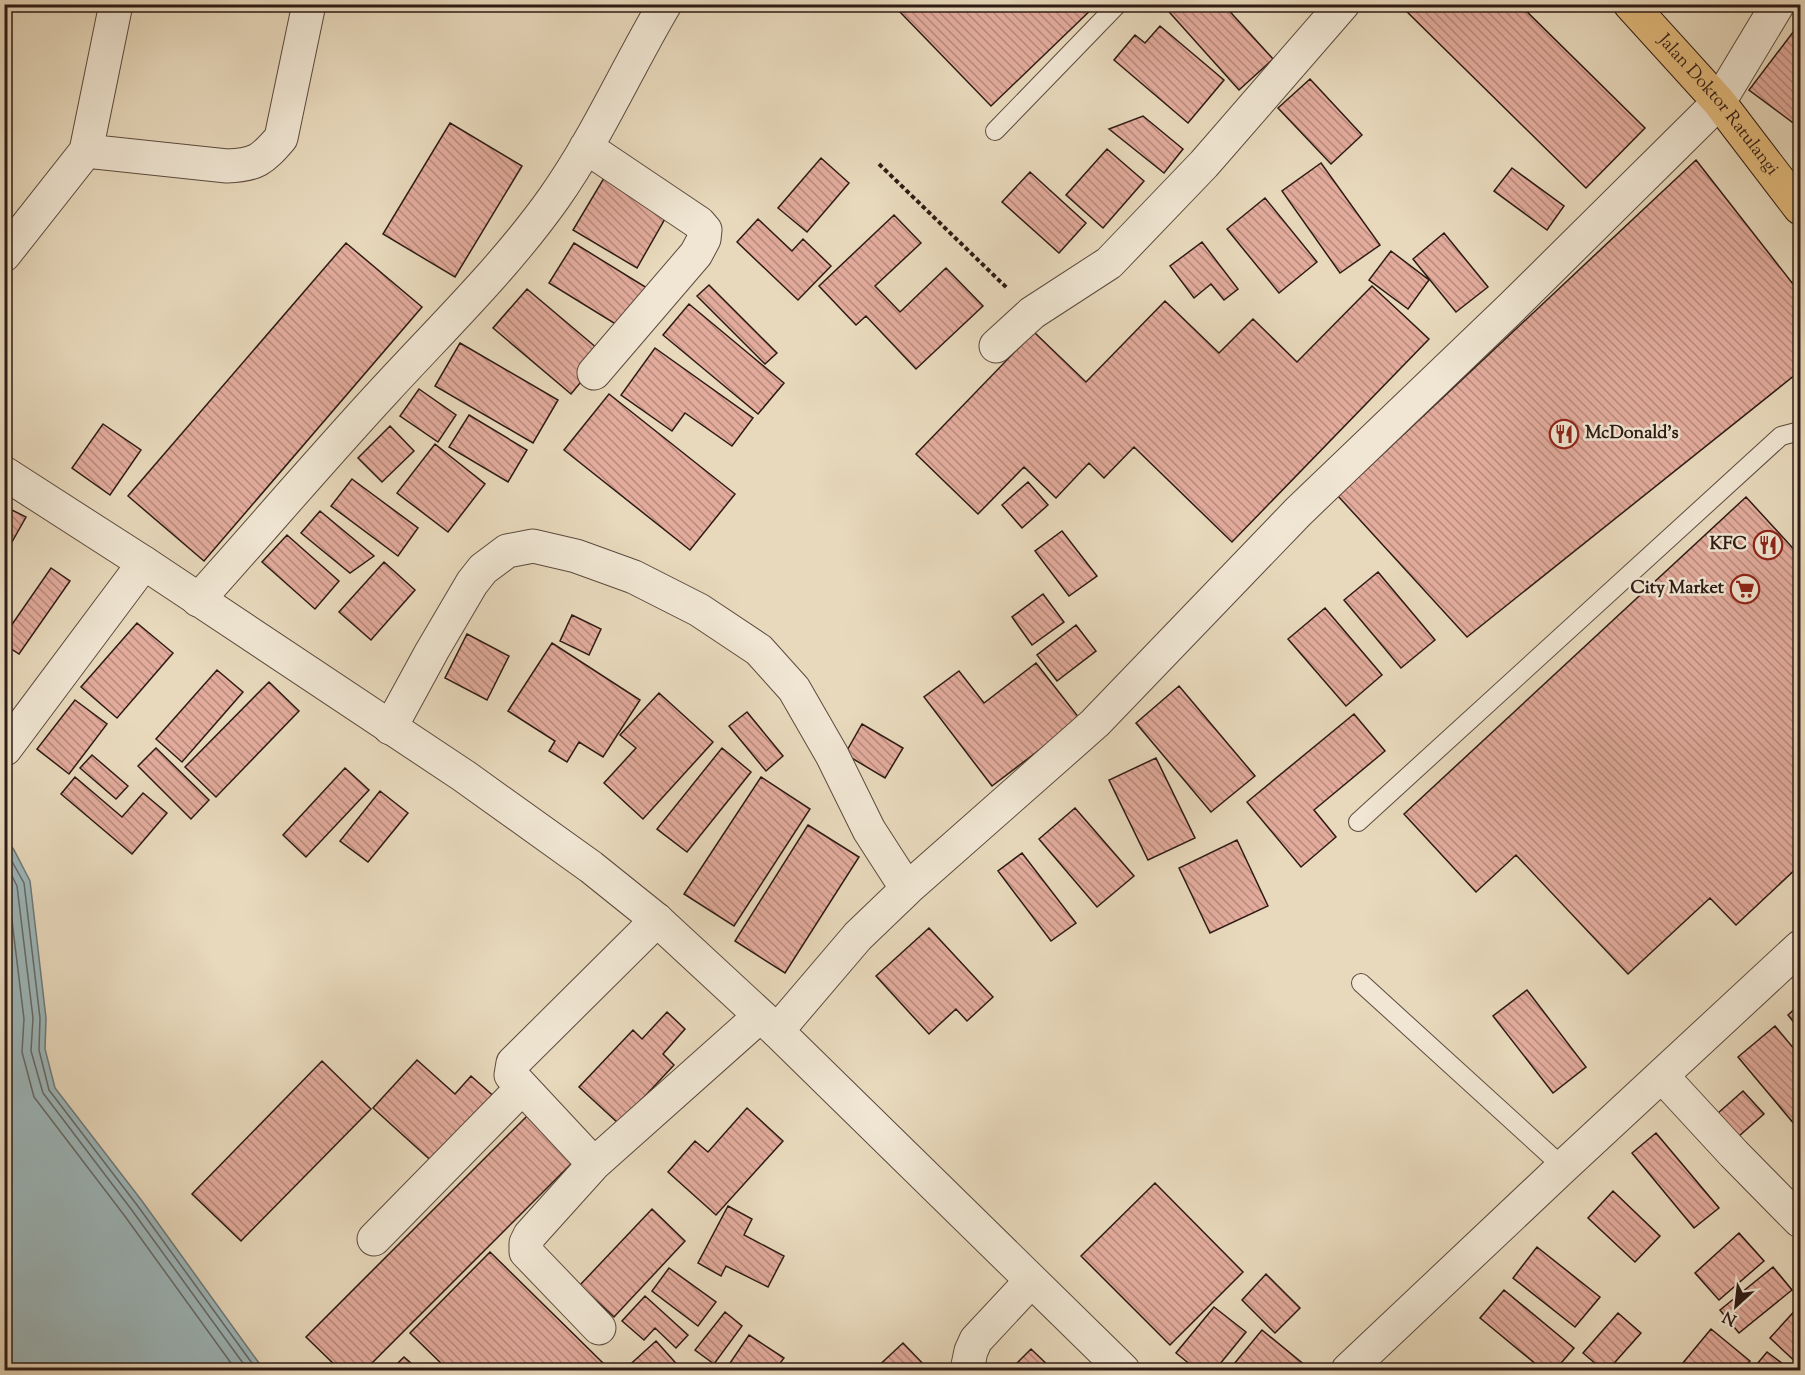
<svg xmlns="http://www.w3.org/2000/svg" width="1805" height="1375" viewBox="0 0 1805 1375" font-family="'Sorts Mill Goudy',serif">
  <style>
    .water { fill: #9cb7bb; stroke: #707978; stroke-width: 1.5 }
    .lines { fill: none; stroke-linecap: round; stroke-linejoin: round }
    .shore { stroke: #656968; stroke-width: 1.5 }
    .building { fill: url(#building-back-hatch); stroke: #2e1b14; stroke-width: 1.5 }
    .service-casing { stroke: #5c4a3e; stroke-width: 20 }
    .minor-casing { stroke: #5c4a3e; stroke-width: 35 }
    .tertiary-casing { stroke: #5c4a3e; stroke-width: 35 }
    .trunk-casing { stroke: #2e1b14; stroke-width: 35 }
    .path { stroke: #2e1b14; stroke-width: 4; stroke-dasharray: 4.5 3; stroke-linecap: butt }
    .service { stroke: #f0e6d3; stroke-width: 18 }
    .minor { stroke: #f0e6d3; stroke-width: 33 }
    .tertiary { stroke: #f0e6d3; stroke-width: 33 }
    .trunk { stroke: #e4bc7e; stroke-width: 33 }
    .labels { text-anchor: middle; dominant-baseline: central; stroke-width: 5; stroke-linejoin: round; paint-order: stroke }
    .street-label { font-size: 18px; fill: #2e1b14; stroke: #f0e6d3 }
    .poi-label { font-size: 18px; font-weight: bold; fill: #2e1b14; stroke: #f0e6d3; text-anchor: end }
  </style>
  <defs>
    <pattern id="building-back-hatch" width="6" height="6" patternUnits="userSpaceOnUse" patternTransform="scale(1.5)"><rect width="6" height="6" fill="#e2ab9c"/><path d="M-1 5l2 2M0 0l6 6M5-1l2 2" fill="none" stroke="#b88a7e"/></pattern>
  </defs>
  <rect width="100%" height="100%" fill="#e8d9bc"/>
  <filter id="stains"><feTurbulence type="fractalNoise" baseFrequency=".00333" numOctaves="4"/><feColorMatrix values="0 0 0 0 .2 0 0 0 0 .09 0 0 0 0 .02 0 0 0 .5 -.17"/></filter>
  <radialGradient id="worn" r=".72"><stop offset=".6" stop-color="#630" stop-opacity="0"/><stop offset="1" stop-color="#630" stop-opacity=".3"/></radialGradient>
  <path class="water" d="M5,837L14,850L30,881L46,1018L45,1049L55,1088L142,1201L264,1370H5Z"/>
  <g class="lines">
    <path class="shore" d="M4,847L24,883L40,1018L39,1050L49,1090L137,1205L257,1370
      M4,860L17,886L33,1018L31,1051L43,1093L131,1209L248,1370
      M4,880L8,888L24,1019L22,1052L34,1097L124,1215L236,1370"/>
  </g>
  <path class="building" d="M908,4H1097L991,106L900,12Z
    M1162,4H1223L1273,59L1239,90Z
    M1399,4H1519L1645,128L1586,188Z
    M1800,23V128L1749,90Z
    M1160,26L1224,80L1188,123L1114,60L1135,35L1145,43Z
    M1310,79L1362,135L1331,164L1278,108Z
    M1143,116L1183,149L1164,173L1109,129Z
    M450,123L522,166L455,277L383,234Z
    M1107,149L1144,181L1103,228L1066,195Z
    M821,158L849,183L807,232L778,208Z
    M1696,160L1800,293V371L1467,637L1338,496Z
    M1321,163L1380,245L1340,273L1282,191Z
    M1512,168L1564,206L1547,230L1494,191Z
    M1030,172L1086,223L1059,253L1002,202Z
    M607,173L670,210L637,268L573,230Z
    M1265,198L1317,262L1279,293L1227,229Z
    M894,215L921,243L875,286L900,312L946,268L983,306L916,369L866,316L856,325L819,286Z
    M758,219L792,251L803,239L831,266L798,300L737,242Z
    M1444,233L1488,287L1456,312L1413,259Z
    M1202,242L1238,289L1224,300L1211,284L1194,298L1170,266Z
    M346,243L422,307L204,561L128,496Z
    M574,243L647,288L622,328L549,283Z
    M1391,251L1429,280L1408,309L1369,280Z
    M709,285L777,353L765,364L697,296Z
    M1372,286L1429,339L1232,542L1134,447L1104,478L1089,463L1056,498L1024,467L978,514L916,454L1034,332L1086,382L1165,301L1219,353L1253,319L1297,362Z
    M527,289L604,354L571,394L493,328Z
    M689,304L784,383L758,414L663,335Z
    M460,343L558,400L533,443L435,386Z
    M655,348L753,418L732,446L685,413L672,431L621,395Z
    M419,389L456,415L438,442L400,416Z
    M609,394L735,494L690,550L564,450Z
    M469,415L527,450L508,482L449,447Z
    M103,424L141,450L110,495L72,468Z
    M390,426L414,451L382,482L358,458Z
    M435,444L485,484L448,532L397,493Z
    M352,479L418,528L398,556L331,506Z
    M1028,482L1048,505L1022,528L1002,505Z
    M1746,497L1800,556V865L1736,925L1710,898L1628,974L1516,855L1476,892L1404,814Z
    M4,506L26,517L4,556Z
    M320,511L374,556L350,573L301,533Z
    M1062,531L1097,576L1069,596L1035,551Z
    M287,535L339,581L315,609L262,562Z
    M384,562L415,590L371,640L339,612Z
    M51,568L70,581L19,654L4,644V636Z
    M1378,572L1435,640L1401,668L1344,600Z
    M1043,594L1064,622L1032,645L1012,617Z
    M1325,608L1382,675L1346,706L1288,639Z
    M572,615L601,629L589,655L560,641Z
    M137,623L173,653L117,718L81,687Z
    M1076,625L1096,651L1057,681L1037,655Z
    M467,634L509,656L487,700L445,678Z
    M552,643L640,700L603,757L579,742L567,762L549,751L555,741L508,711Z
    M1036,663L1080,719L992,786L924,697L959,671L984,703Z
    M217,670L243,692L182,762L156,739Z
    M269,682L299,711L216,797L185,767Z
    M1179,686L1255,776L1211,812L1136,723Z
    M659,693L713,742L643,819L604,783L636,748L620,735Z
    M75,700L107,724L69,774L37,749Z
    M747,712L783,756L766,771L729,726Z
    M1354,714L1385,751L1314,810L1336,837L1301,867L1247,802Z
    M862,724L903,748L885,778L845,754Z
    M156,748L209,800L191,819L138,766Z
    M722,748L751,772L687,852L657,829Z
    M92,755L128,786L116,799L80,768Z
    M1156,758L1195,838L1148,860L1109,780Z
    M345,768L369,790L306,857L283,835Z
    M75,777L122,817L143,793L167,813L132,854L61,794Z
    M761,777L810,809L734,926L684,894Z
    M380,791L408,813L368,862L340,841Z
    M1075,808L1134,876L1097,907L1039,839Z
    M808,825L859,857L785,973L735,941Z
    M1237,840L1268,906L1210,933L1179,868Z
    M1022,853L1076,923L1051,941L998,871Z
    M929,928L993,997L967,1021L956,1009L929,1034L876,976Z
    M1527,990L1586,1067L1553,1093L1493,1016Z
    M1800,1004V1030L1788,1015Z
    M667,1012L685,1029L663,1054L674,1065L619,1124L579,1087L633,1030L642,1039Z
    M1775,1026L1800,1056V1131L1738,1057Z
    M417,1060L455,1094L471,1076L498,1100L437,1166L373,1108Z
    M322,1061L371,1109L241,1241L192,1194Z
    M1743,1091L1764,1114L1730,1144L1709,1121Z
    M747,1108L783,1141L716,1215L668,1172L695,1141L708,1152Z
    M534,1109L580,1155L365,1370H340L306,1337Z
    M1656,1133L1719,1208L1694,1228L1632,1153Z
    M1155,1183L1243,1272L1170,1345L1081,1256Z
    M1613,1191L1660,1236L1635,1262L1588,1218Z
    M728,1206L752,1219L744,1235L784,1256L768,1287L726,1266L721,1276L698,1263Z
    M652,1209L685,1241L614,1317L580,1285Z
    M1739,1233L1764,1261L1719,1300L1695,1273Z
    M1537,1247L1600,1297L1575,1327L1513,1278Z
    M490,1252L604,1364L598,1370H448L410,1333Z
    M1773,1267L1792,1290L1739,1333L1720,1310Z
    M669,1268L716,1302L698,1326L652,1291Z
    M1266,1274L1300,1308L1275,1333L1242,1300Z
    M1504,1290L1574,1348L1555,1370H1543L1480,1318Z
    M645,1296L688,1335L676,1348L655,1328L644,1340L622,1321Z
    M1800,1305V1366L1770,1338Z
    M1214,1307L1246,1332L1215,1370H1197L1176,1353Z
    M725,1312L742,1326L714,1364L695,1350Z
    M1618,1313L1641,1333L1608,1370H1603L1583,1353Z
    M1711,1329L1750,1361L1742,1370H1677Z
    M1262,1330L1307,1367L1305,1370H1229Z
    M749,1335L784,1358L775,1370H734L728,1366Z
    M656,1341L682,1370H624Z
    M903,1343L929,1370H874Z
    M1031,1349L1053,1370H1010Z
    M1767,1352L1791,1370H1752Z
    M404,1357L419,1370H391Z"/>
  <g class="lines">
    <g class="service-casing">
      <path id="service" d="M995,131L1118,4
        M1358,822L1781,436L1800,431
        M1361,983L1563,1167"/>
    </g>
    <g class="minor-casing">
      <path id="minor" d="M116,4L86,151L227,166C256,165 262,160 281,138L309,4
        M586,147L699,223L705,230L704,239L696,254L594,373
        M4,255L86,151
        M996,346L1032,313L1109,263L1204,164L1343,4
        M198,600C261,530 322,458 386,389C443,327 505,267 554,198C597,137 627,68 665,4
        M390,728L432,651L472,583L483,569L507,551L533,546L576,556L634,577L699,610L759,650L794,689L832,755L869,830L907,889L858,936L777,1031
        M5,749L144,563
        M907,889L1095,723L1298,512L1511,308L1719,102L1778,4
        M1662,1076L1734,1154L1800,1221
        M594,1164L511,1075L513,1063L657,920
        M374,1239L522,1088
        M599,1328L526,1252V1243L530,1235L594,1164L760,1016
        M967,1370L971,1351L976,1340L1031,1281
        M1348,1370L1563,1167L1800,947"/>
    </g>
    <g class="tertiary-casing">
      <path id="tertiary" d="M4,473L144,563L464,776L591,867L657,920L777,1031L1123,1370"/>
    </g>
    <g class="trunk-casing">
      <g id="trunk">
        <path id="s1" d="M1630,4L1719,102L1800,208"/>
      </g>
    </g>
    <path class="path" d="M879,164L1008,289"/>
    <use href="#service" class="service"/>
    <use href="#minor" class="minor"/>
    <use href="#tertiary" class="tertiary"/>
    <use href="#trunk" class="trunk"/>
  </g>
  <defs>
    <g id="restaurant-ring" transform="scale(1.5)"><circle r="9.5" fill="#f0e6d3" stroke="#8f2418" stroke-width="1.5"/><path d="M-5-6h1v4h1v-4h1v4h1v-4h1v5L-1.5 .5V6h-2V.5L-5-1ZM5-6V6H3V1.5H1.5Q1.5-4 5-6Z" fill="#8f2418"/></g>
    <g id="supermarket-ring" transform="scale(1.5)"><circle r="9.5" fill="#f0e6d3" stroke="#8f2418" stroke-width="1.5"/><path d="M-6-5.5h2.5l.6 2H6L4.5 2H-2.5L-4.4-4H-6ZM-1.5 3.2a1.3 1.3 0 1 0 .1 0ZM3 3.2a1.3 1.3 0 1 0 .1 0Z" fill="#8f2418"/></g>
  </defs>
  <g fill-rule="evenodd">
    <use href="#restaurant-ring" x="1564" y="434"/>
    <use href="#restaurant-ring" x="1768" y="545"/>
    <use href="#supermarket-ring" x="1745" y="589"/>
  </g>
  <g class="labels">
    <g class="street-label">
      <text stroke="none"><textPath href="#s1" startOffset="134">Jalan Doktor Ratulangi</textPath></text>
    </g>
    <g class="poi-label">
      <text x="1585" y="434" text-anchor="start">McDonald's</text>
      <text x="1747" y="545">KFC</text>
      <text x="1724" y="589">City Market</text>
    </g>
  </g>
  <rect width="1805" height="1375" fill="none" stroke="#e8d9bc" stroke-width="24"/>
  <rect x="6" y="6" width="1793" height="1363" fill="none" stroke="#2e1b14" stroke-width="3"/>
  <rect x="12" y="12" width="1781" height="1351" fill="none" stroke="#2e1b14" stroke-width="1.5"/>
  <g transform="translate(1736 1306) rotate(207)" stroke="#f0e6d3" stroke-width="4.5" paint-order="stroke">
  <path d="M0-4.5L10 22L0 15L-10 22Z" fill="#2e1b14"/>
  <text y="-9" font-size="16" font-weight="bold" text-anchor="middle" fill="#2e1b14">N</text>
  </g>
  <rect width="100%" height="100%" filter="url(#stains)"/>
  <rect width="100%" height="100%" fill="url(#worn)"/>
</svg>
